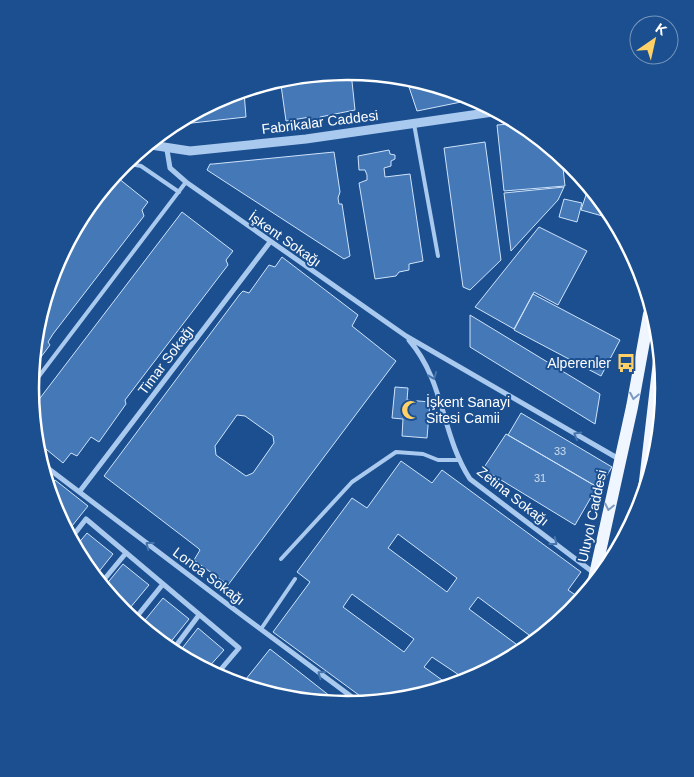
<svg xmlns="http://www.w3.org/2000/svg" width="694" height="777" viewBox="0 0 694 777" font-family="Helvetica,sans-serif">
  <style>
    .building { fill: #4478b7; stroke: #cfe3fa; fill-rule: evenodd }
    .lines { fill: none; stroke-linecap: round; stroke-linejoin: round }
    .service { stroke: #a9c9ee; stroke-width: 4 }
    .minor { stroke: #a9c9ee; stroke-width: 5 }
    .tertiary { stroke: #a9c9ee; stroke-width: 9 }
    .primary { stroke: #f0f6ff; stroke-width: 12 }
    .oneway { stroke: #4674ac }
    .oneway2 { stroke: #7b9ac1 }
    .labels { text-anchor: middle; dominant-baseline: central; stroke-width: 4; stroke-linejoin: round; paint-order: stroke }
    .number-label { font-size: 11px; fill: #d0dded }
    .street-label { font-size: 14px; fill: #fff; stroke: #1b4f8f }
    .poi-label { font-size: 14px; fill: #fff; stroke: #1b4f8f; text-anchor: end }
    .rim { fill: none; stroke: #fff; stroke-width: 2.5 }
  </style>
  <rect width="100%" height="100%" fill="#1b4f8f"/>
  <path class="building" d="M347,72H351L355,110L320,117L319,120H312L310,117L286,121L281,85Z
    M408,84L467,95L466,101L417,111Z
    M244,92L246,117L183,124L226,96Z
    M511,124L562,159L565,186L504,191L497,125Z
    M485,142L501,260L470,290L463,287L444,148Z
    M389,150L390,154L395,155V159L391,161V166L384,168L385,177L410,174L423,261L409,264V270L399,272L396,276L375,279L359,183L367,180V175L365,170H359L358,156Z
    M334,152L340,192L338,198L339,204H342L350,256L344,259L207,170L210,164H213Z
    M118,178L148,202L142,210L144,216L53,334L48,342L50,345L35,365L54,267L108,187Z
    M564,187L558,200L511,251L504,193Z
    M588,189L606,217L581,210Z
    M564,199L582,203L577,222L559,217Z
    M182,212L233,251L226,260L228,265L125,400L126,404L99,442L91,437L77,456L71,453L63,463L41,445L38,431L40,428L37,425L34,406Z
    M539,227L587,251L558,305L534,292L514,329L475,307Z
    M282,257L358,315L352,326L396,361L228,585L194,560L200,550L198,548L104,476L240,294L243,291L249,293L269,265L275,267ZM237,415L245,416L273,436L274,443L253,473L246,476L216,455L215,446Z
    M533,294L620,340L601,376L514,330Z
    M470,315L600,394L595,424L470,347Z
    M395,387L408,388L407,400L430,402L427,438L402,436L403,419L392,418Z
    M521,413L612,467L599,488L508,435Z
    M506,434L597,487L575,525L483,469Z
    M401,461L432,483L442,470L581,572L568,590L577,596L558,622L533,638L478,597L469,609L520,647L468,681L432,657L424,667L449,685L367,701L273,632L310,582L297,572L352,498L367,508ZM398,534L457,578L447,592L388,548ZM352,594L414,639L404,652L343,607Z
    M55,480L88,506L68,531L54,510L50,487Z
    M87,533L113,554L97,574L77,545Z
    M123,564L149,585L125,614L105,586Z
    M163,598L189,619L169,644L141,625Z
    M198,628L224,650L207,669L180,651Z
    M270,649L335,700L333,703L242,684Z"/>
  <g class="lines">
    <path class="service" d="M414,124L438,256
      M125,163L141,166L179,192
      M30,388L186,182
      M281,559L352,482L396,452L423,454L438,460H458
      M261,629L295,579"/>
    <path class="minor" d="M167,150L170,168L186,182L406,336L619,459
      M409,340C445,382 441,434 470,479L594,573
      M45,466L231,607L360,703
      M80,491L270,242
      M72,537L86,519L239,648L216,675
      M102,582L126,553
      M134,620L163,584
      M175,647L199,615"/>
    <path class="tertiary" d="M151,145L190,151L306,139L493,112"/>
    <path class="primary" d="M644,490L659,361
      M594,579L632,407L649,314"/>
  </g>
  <defs><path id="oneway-chevron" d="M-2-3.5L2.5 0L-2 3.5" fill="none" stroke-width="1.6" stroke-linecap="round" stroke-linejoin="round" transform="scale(1.25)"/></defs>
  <g class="oneway">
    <use href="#oneway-chevron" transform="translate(433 376) rotate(68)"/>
    <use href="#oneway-chevron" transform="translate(577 435) rotate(-150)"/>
    <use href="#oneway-chevron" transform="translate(554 542) rotate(38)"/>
    <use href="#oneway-chevron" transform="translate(149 545) rotate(-142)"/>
    <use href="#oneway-chevron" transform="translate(321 674) rotate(-144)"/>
  </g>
  <g class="oneway2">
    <use href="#oneway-chevron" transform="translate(634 396) rotate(101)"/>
    <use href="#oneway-chevron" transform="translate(609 507) rotate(102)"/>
  </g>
  <defs>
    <g id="bus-bare" transform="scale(1.5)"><path d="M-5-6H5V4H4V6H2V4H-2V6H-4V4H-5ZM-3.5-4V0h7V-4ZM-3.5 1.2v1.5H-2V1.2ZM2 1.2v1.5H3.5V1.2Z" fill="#ffd166" stroke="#1b4f8f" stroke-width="2.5" paint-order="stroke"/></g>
    <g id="mosque-bare" transform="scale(1.5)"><path d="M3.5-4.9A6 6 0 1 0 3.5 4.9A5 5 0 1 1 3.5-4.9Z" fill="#ffd166" stroke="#1b4f8f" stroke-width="2.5" paint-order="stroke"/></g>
  </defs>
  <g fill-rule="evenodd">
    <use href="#bus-bare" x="626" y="363"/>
    <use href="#mosque-bare" x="411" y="410"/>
  </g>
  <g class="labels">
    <g class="number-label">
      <text x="560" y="451">33</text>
      <text x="540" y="478">31</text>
    </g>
    <g class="street-label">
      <text transform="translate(320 122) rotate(-7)">Fabrikalar Caddesi</text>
      <text transform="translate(285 239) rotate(35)">İşkent Sokağı</text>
      <text transform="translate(166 360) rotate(-53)">Timar Sokağı</text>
      <text transform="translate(513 496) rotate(38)">Zetina Sokağı</text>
      <text transform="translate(592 516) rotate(-78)">Uluyol Caddesi</text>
      <text transform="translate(209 576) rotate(37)">Lonca Sokağı</text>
    </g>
    <g class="poi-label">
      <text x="611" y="363">Alperenler</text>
      <text x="426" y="402" text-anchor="start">İşkent Sanayi<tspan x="426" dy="16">Sitesi Camii</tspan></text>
    </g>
  </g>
  <path d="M0 0H694V777H0ZM39 388a308 308 0 1 1 616 0a308 308 0 1 1-616 0Z" fill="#1b4f8f" fill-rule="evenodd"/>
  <path class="rim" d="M39 388a308 308 0 1 1 616 0a308 308 0 1 1-616 0Z"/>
  <g transform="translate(654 40) rotate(34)"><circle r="24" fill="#1b4f8f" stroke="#7695bc"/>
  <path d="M0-4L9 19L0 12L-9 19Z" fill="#ffd166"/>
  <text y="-8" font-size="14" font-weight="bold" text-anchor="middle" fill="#ffffff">K</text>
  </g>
</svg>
